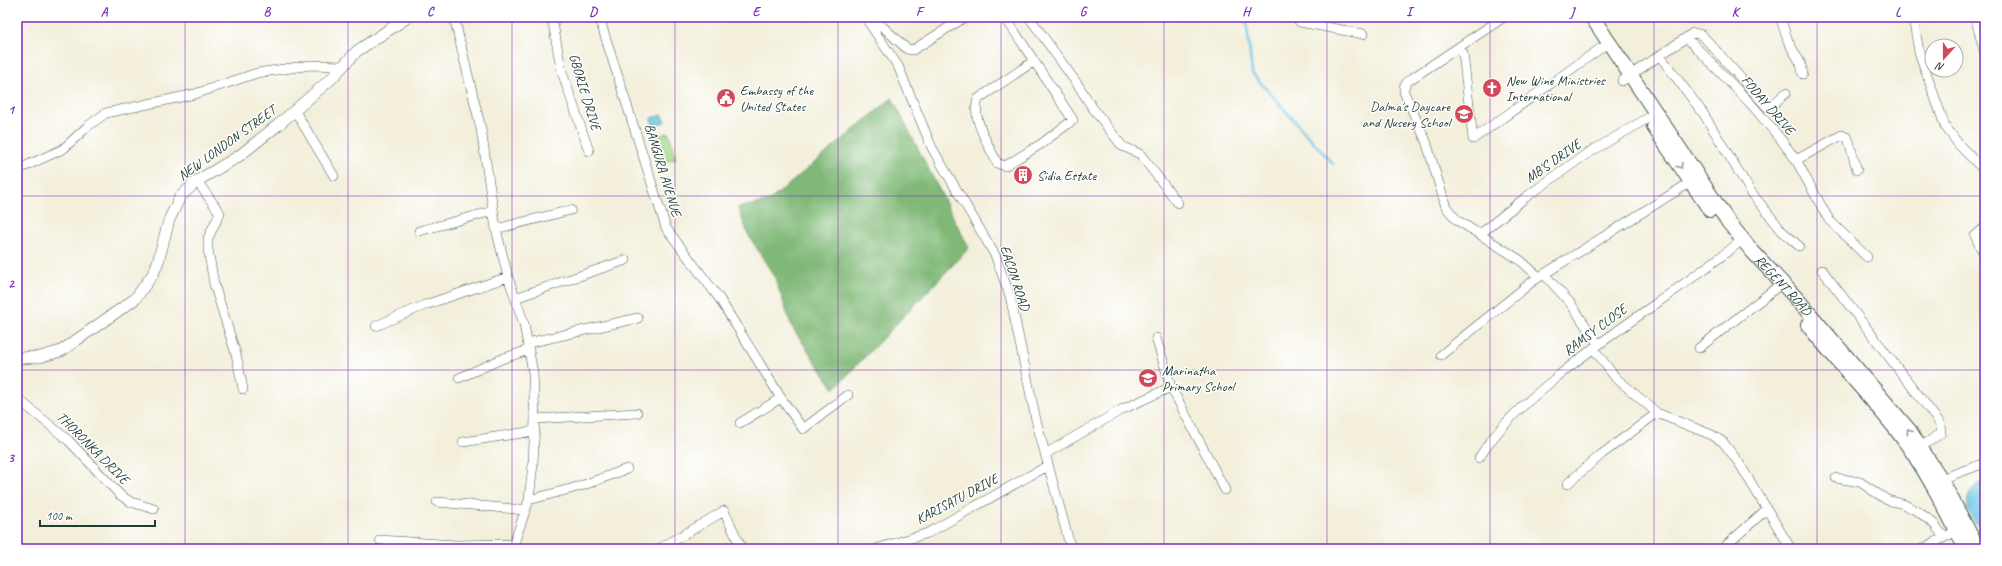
<svg xmlns="http://www.w3.org/2000/svg" width="2002" height="566" viewBox="0 0 2002 566" font-family="Caveat,sans-serif">
  <style>
    .green { fill: #a1d98b; stroke: #608b60 }
    .forest { fill: #80b977; stroke: #507b56 }
    .water { fill: #67c3e5; stroke: #43808c }
    .lines { fill: none; stroke-linecap: round; stroke-linejoin: round }
    .stream { stroke: #67c3e5; stroke-width: 2.5 }
    .minor-casing { stroke: #3f584d; stroke-width: 10 }
    .tertiary-casing { stroke: #3f584d; stroke-width: 12 }
    .primary-casing { stroke: #3f584d; stroke-width: 16 }
    .minor { stroke: #fff; stroke-width: 9 }
    .tertiary { stroke: #fff; stroke-width: 11 }
    .primary { stroke: #fff; stroke-width: 14 }
    .oneway { stroke: #8f9e9a }
    .grid { fill: none; stroke: #7b2cbf; stroke-width: 1; stroke-opacity: 0.55 }
    .labels { text-anchor: middle; dominant-baseline: central; stroke-width: 3; stroke-linejoin: round; paint-order: stroke }
    .poi-label { font-size: 14px; fill: #1f3d34; stroke: #fff; text-anchor: start }
    .street-label { font-size: 14px; fill: #1f3d34; stroke: #fff }
    .neatline { fill: none; stroke: #7b2cbf; stroke-width: 1.5 }
    .grid-label { font-size: 13px; text-anchor: middle; font-weight: bold; fill: #7b2cbf }
  </style>
  <rect width="100%" height="100%" fill="#fff"/>
  <filter id="ink" filterUnits="userSpaceOnUse"><feTurbulence type="fractalNoise" baseFrequency=".025" numOctaves="2"/><feDisplacementMap in="SourceGraphic" scale="8" xChannelSelector="R" yChannelSelector="G"/><feConvolveMatrix kernelMatrix="1 2 1 2 8 2 1 2 1" color-interpolation-filters="sRGB"/></filter>
  <filter id="wash" filterUnits="userSpaceOnUse"><feTurbulence type="fractalNoise" baseFrequency=".012" numOctaves="4" result="noise"/><feDisplacementMap in="SourceGraphic" scale="16" xChannelSelector="R" yChannelSelector="G"/><feGaussianBlur stdDeviation="0.9" result="paint"/><feColorMatrix in="noise" values="0 0 0 0 0 0 0 0 0 0 0 0 0 0 0 0 0 1.4 0 .05"/><feComposite in="paint" operator="in"/></filter>
  <g filter="url(#wash)">
    <rect width="100%" height="100%" fill="#f3efdb"/>
    <path class="green" d="M669,133L676,159L664,162L656,136Z"/>
    <path class="forest" d="M892,98L969,248L834,389L792,327L775,278L748,234L738,208L769,201Z"/>
    <path class="water" d="M663,115L665,122L653,125L651,118Z
      M1985,479V528C1971,523 1962,506 1971,492C1974,487 1981,482 1985,479Z"/>
    <g class="lines">
      <path class="stream" d="M1246,17L1252,73L1333,164"/>
    </g>
  </g>
  <g filter="url(#ink)">
    <g class="lines">
      <g class="minor-casing">
        <path id="minor" d="M454,17L481,129L496,229L508,277L524,324L533,373L535,419L533,464L529,500L512,549
          M552,17L561,69L589,151
          M599,17L666,228L719,298L781,398L803,429L848,395
          M865,17L898,66L932,148L995,255L1010,296L1036,420L1071,549
          M866,17L883,27L907,49L913,50L965,17
          M1005,17L1073,120L1041,144L1005,166L997,163C989,145 971,119 978,99L1034,61
          M1029,17L1078,85L1092,107L1122,146L1140,154L1178,203
          M1295,17L1300,22L1363,34
          M1504,17L1408,81L1404,87V92L1426,141L1446,207L1457,220L1520,260L1539,277
          M1780,17L1788,41L1801,64L1803,74
          M1913,17L1919,52L1945,126L1959,145L1985,171
          M1975,17L1985,54
          M1687,38L1751,104L1779,137L1796,160L1829,220L1867,257
          M1463,53L1473,139L1601,48
          M1660,56L1703,113L1751,192L1782,231L1799,246
          M1622,81L1693,33L1702,35L1767,107H1770L1786,93
          M295,111L334,176
          M1796,160L1842,135L1848,138L1857,170
          M17,170L63,149L88,126L106,113L195,94L257,73L311,65L343,66
          M197,181L220,213L208,238V249L214,284L236,354L243,389
          M1985,227L1975,236L1985,256
          M496,229L571,210
          M419,231L493,211
          M1480,234L1526,197L1585,155L1648,118
          M1822,270L1939,422L1941,428V433L1921,447
          M1544,274L1571,304L1598,344
          M515,298L626,260
          M376,326L425,305L508,277
          M1156,338L1171,387L1225,490
          M528,343L638,318
          M1593,348L1615,377L1657,413L1712,435L1723,442L1739,463L1791,549
          M1699,348L1776,288
          M1441,355L1533,281L1694,180
          M459,378L504,358L529,350
          M17,398L69,441L120,495L131,502L154,509
          M535,419L637,413
          M740,423L781,398
          M463,442L535,431
          M1045,454L1123,409L1171,387
          M1479,458C1498,427 1524,404 1552,381C1612,330 1681,290 1742,240
          M1836,478L1860,482L1887,500L1903,504L1919,512L1934,524L1944,537
          M1941,479L1985,463
          M1567,484L1602,454L1657,413
          M529,500L581,486L627,469
          M437,502L525,510
          M380,540L455,545L513,544
          M659,549L724,511L742,549
          M876,549L928,533L1029,476L1048,466
          M1722,549L1767,509
          M1922,549L1962,528"/>
      </g>
      <g class="tertiary-casing">
        <path id="tertiary" d="M17,358L40,357L61,351L135,299L153,274L158,262L169,220L180,197L197,181L239,156L278,125L332,78L357,51L408,17"/>
      </g>
      <g class="primary-casing">
        <g id="primary">
          <path id="s1" d="M1592,17L1729,223L1753,252L1797,299L1909,430L1941,479L1978,549"/>
          <path d="M1654,127L1710,210"/>
          <path d="M1808,325C1836,360 1867,393 1895,428C1924,465 1945,507 1966,549"/>
        </g>
      </g>
      <use href="#minor" class="minor"/>
      <use href="#tertiary" class="tertiary"/>
      <use href="#primary" class="primary"/>
    </g>
    <defs><path id="oneway-chevron" d="M-2-3.5L2.5 0L-2 3.5" fill="none" stroke-width="1.6" stroke-linecap="round" stroke-linejoin="round"/></defs>
    <g class="oneway">
      <use href="#oneway-chevron" transform="translate(1680 166) rotate(57)"/>
      <use href="#oneway-chevron" transform="translate(1909 431) rotate(-126)"/>
    </g>
  </g>
  <path class="grid" d="M185,17V549M348,17V549M512,17V549M675,17V549M838,17V549M1001,17V549M1164,17V549M1327,17V549M1490,17V549M1654,17V549M1817,17V549M17,196H1985M17,370H1985"/>
  <defs>
    <g id="church-disc" transform="scale(1)"><circle r="9.5" fill="#d1495b" stroke="#fff"/><path d="M-1.2-6h2.4v3.5h3.3v2.4h-3.3V6h-2.4V-.1h-3.3v-2.4h3.3Z" fill="#fff"/></g>
    <g id="civic-disc" transform="scale(1)"><circle r="9.5" fill="#d1495b" stroke="#fff"/><path d="M-.6-6.5H3V-4.5H.6V-3L4-1V1h2V6H-6V1h2V-1L-.6-3ZM-1.2 2.5V6h2.4V2.5Z" fill="#fff"/></g>
    <g id="school-disc" transform="scale(1)"><circle r="9.5" fill="#d1495b" stroke="#fff"/><path d="M0-5L7-2L0 1L-7-2ZM-4 1L0 2.5L4 1V4Q0 6-4 4Z" fill="#fff"/></g>
    <g id="building-disc" transform="scale(1)"><circle r="9.5" fill="#d1495b" stroke="#fff"/><path d="M-4-6H4V6H1V3H-1V6H-4ZM-2.5-4.3h1.7v1.8h-1.7ZM.8-4.3h1.7v1.8H.8ZM-2.5-1h1.7V.8h-1.7ZM.8-1h1.7V.8H.8Z" fill="#fff"/></g>
  </defs>
  <g fill-rule="evenodd">
    <use href="#church-disc" x="1492" y="88"/>
    <use href="#civic-disc" x="726" y="98"/>
    <use href="#school-disc" x="1464" y="114"/>
    <use href="#building-disc" x="1023" y="175"/>
    <use href="#school-disc" x="1148" y="378"/>
  </g>
  <g class="labels">
    <g class="poi-label">
      <text x="1506" y="80">New Wine Ministries<tspan x="1506" dy="16">International</tspan></text>
      <text x="740" y="90">Embassy of the<tspan x="740" dy="16">United States</tspan></text>
      <text x="1450" y="106" text-anchor="end">Dalma's Daycare<tspan x="1450" dy="16">and Nusery School</tspan></text>
      <text x="1037" y="175">Sidia Estate</text>
      <text x="1162" y="370">Marinatha<tspan x="1162" dy="16">Primary School</tspan></text>
    </g>
    <g class="street-label">
      <text transform="translate(585 92) rotate(73)">GBORIE DRIVE</text>
      <text transform="translate(1768 105) rotate(49)">FODAY DRIVE</text>
      <text transform="translate(227 143) rotate(-36)">NEW LONDON STREET</text>
      <text transform="translate(1553 161) rotate(-35)">MB'S DRIVE</text>
      <text transform="translate(663 170) rotate(73)">BANGURA AVENUE</text>
      <text transform="translate(1015 278) rotate(72)">EACON ROAD</text>
      <text stroke="none"><textPath href="#s1" startOffset="330">REGENT ROAD</textPath></text>
      <text transform="translate(1595 330) rotate(-37)">RAMSY CLOSE</text>
      <text transform="translate(93 448) rotate(45)">THORONKA DRIVE</text>
      <text transform="translate(957 499) rotate(-28)">KARISATU DRIVE</text>
    </g>
  </g>
  <rect width="2002" height="566" fill="none" stroke="#fff" stroke-width="44"/>
  <g transform="translate(1944 58) rotate(201)"><circle r="19" fill="#ffffff" stroke="#a5b1ae"/>
  <path d="M0-3L7 15L0 10L-7 15Z" fill="#d1495b"/>
  <text y="-6" font-size="11" font-weight="bold" text-anchor="middle" fill="#1f3d34">N</text>
  </g>
  <path d="M40 520v6h115v-6" fill="none" stroke="#1f3d34" stroke-width="2"/>
  <text x="46" y="520" font-size="12" fill="#1f3d34" stroke="#ffffff" stroke-width="3" paint-order="stroke">100 m</text>
  <rect x="22" y="22" width="1958" height="522" class="neatline"/>
  <g class="grid-label">
    <text x="104" y="16">A</text>
    <text x="267" y="16">B</text>
    <text x="430" y="16">C</text>
    <text x="593" y="16">D</text>
    <text x="756" y="16">E</text>
    <text x="919" y="16">F</text>
    <text x="1083" y="16">G</text>
    <text x="1246" y="16">H</text>
    <text x="1409" y="16">I</text>
    <text x="1572" y="16">J</text>
    <text x="1735" y="16">K</text>
    <text x="1898" y="16">L</text>
    <text x="11" y="114">1</text>
    <text x="11" y="288">2</text>
    <text x="11" y="462">3</text>
  </g>
</svg>
